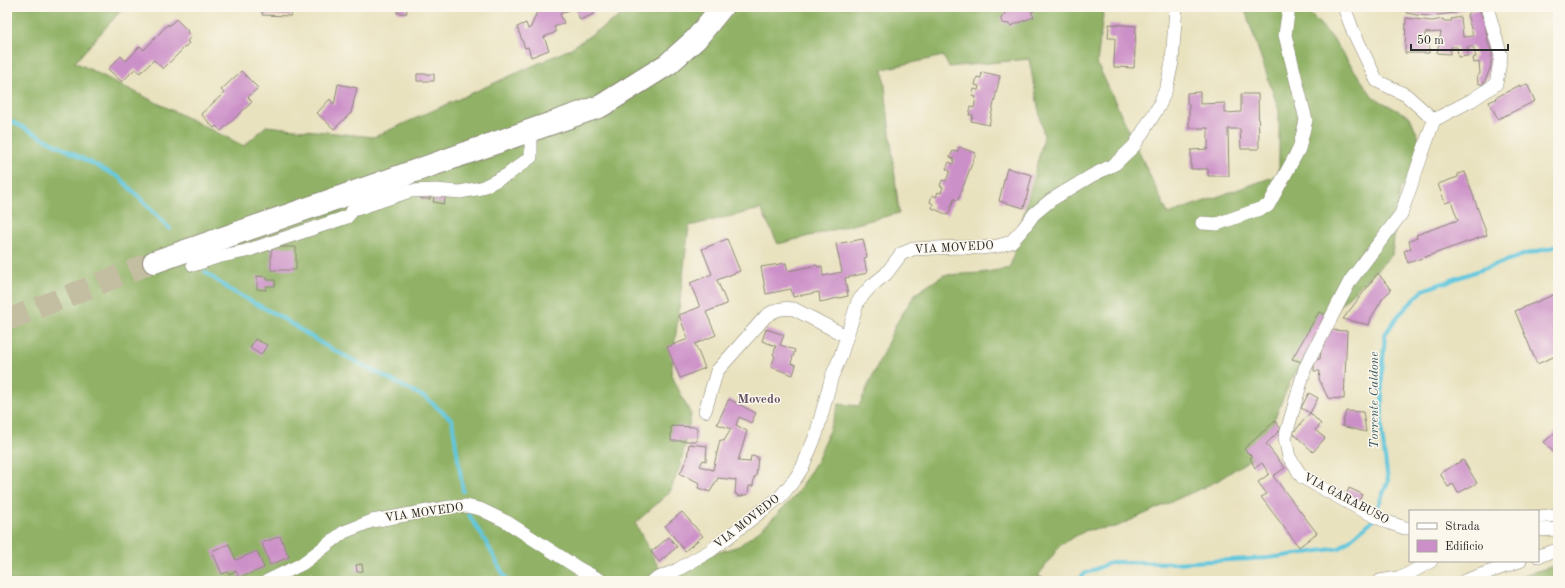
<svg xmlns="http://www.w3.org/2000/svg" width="1565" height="588" viewBox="0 0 1565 588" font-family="'Old Standard TT',serif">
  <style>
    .forest { fill: #91b266; stroke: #5e6e48; fill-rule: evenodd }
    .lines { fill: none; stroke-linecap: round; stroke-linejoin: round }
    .stream { stroke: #61c7de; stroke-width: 4 }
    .building { fill: #cc90c8 }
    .trunk-tunnel { stroke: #c3bda1; stroke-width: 22; stroke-dasharray: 22 11; stroke-linecap: butt }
    .minor-casing { stroke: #8a8675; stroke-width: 14 }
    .trunk-casing { stroke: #8a8675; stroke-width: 24 }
    .minor { stroke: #fff; stroke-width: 13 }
    .trunk { stroke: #fff; stroke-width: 22 }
    .labels { text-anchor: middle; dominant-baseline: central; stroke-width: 3; stroke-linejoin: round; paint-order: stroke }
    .street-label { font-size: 12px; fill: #2b2b2b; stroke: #fbf7ec }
    .neighbourhood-label { font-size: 13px; font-weight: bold; fill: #634e62; stroke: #fbf7ec }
    .water-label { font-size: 13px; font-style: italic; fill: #3b5a61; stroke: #fbf7ec }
  </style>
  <rect width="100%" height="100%" fill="#fbf7ec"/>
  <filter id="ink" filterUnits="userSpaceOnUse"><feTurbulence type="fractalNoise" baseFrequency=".025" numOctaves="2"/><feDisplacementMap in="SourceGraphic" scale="8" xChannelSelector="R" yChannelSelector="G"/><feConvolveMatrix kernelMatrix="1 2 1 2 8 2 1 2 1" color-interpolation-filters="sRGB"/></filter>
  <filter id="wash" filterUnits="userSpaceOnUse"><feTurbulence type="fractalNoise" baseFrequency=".012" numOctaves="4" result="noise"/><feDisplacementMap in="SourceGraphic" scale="16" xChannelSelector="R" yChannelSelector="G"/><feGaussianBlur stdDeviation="0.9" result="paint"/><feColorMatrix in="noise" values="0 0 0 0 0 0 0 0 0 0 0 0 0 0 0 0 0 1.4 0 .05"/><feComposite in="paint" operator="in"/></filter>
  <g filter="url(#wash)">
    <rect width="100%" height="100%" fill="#e9e2bf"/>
    <path class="forest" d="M7,7H124L75,62L244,146L266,126L374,137L568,50L634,7H1104L1097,63L1168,214L1279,175V111L1244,7H1304L1330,35L1373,97L1410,117L1420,141L1418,167L1400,190L1392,255L1341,304L1290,382L1260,453L1217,481L1116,527L1087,530L1061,544L1038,576L1050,581H314L313,572L294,581H7ZM943,56L949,67L1029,59L1044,137L1010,268L981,273L944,275L915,294L896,324L859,406L839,404L818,459L795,496L766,525L739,546L660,570L635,523L670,492L681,463L691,415L671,374L689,226L761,209L778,244L899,213L883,69Z
      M1558,565V581H1510L1526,574Z"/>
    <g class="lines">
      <path class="stream" d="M7,119L120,178L170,229
        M205,272L230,290L279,316L324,345L426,398L452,420L463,491
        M469,515L486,542L507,581
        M1078,581L1084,574L1112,562L1173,563L1269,558L1340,548L1372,521L1388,481L1382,434V373L1385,334L1398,316L1423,290L1526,254L1558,246"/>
    </g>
    <g id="blocks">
      <path class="building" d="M242,7H262V9H242Z
        M270,7H291V16L262,15L263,9H270Z
        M397,7H410V8H406L407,13H397Z
        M543,7H570L571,9L560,14L564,23L554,27L556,32L544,37L549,50L531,57L528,47L525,48L517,27L526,23L528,29L531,27L538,9Z
        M575,7H596L592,9L594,14L580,20Z
        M1017,7H1032L1034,11L1031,12L1034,17L1010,26L1009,24L1002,23L1001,18L1005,14L1004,12Z
        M1401,7H1468L1455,13L1429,16L1417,15L1407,13Z
        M1479,9L1485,23L1488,43L1492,52L1490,69L1483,85L1478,83L1477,76L1480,74L1479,62L1474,63L1473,58L1476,57L1473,47H1467L1468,56L1458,57L1457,47H1451L1450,54L1437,53L1441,32L1425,33L1424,42H1429V53H1405L1406,18L1432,21L1443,19L1444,21H1452L1451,19L1461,17L1463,37L1473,36L1467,14L1471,11Z
        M176,19L188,31L187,32L191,37L187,41L189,43L163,69L154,60L140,73L135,69L122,82L108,69L121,56L126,61L140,46L144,50L168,24L169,26Z
        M1109,24L1136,26L1134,68L1114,67L1115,38H1108Z
        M241,71L258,88L248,97L252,102L221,131L216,126L214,128L201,114L224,93L221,90Z
        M982,72L1000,76L989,125L971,121L973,115H969L971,107L974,108L976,97L972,96L974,89L978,90L979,86L975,85L977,77L981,78Z
        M417,74H434V81H417Z
        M338,84L357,88L351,113L334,129L317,113L330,99L334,105Z
        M1527,84L1535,101L1498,119L1489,102L1496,99L1495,98L1520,85V87Z
        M1200,92V104L1225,103V113L1241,112V94H1258L1259,149H1241L1240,129H1228L1229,176H1208V169H1191V150L1208,149V128H1189V105L1187,102V93Z
        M959,147L976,153L958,200L954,199L948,215L932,208L933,204L930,202L932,195L936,197L938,192L941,193L943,187L940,186L942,180L946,181L950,171L946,169L949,162L953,164L954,159L950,157L953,151L957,152Z
        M1007,168L1032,175L1024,208L999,201Z
        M1465,172L1487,235L1408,263L1404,251L1411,249L1409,241L1417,238L1416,235L1458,220L1451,201L1445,203L1438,184L1458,177V174Z
        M421,192H431L430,199H421Z
        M435,192L446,194L444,204L433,202Z
        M727,239L740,271L717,280L727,304L706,312L716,335L695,344L705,368L680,378L667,347L688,339L679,315L700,307L690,283L712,274L702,249Z
        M863,239L867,257L864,258L867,273L845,278L848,296L820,302L819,292L793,297L791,289L766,294L761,267L786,263L788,271L817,265L818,267L822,266L823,276L842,272L836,244Z
        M271,247H296V270H271Z
        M1378,273L1391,290L1383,298L1371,318L1369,325L1343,319Z
        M257,276L267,277V280H275V286H266V290L257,289Z
        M1558,293V355L1537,364L1515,311Z
        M1319,312L1329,316L1302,362L1292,359Z
        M766,329L784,335L780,345L795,350L791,363L796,365L793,375L771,367L775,356L773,355L776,346L762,341Z
        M1331,330L1347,331L1344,399L1328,398L1319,379L1320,371H1314V359H1320L1321,349Z
        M255,339L267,345L261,355L250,348Z
        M1309,393L1318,398L1310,413L1301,408Z
        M729,399L756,413L751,423L739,417L736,425L747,431L738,461L750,462L751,456L758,457L756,477H754L753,486H749L748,494L738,497L737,494H735L736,480L718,478L710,492L698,488L700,483L680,474L687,458L689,444L707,446L706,461L703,460L700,466L713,470L720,440L724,441L731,429L717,424Z
        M1346,411L1363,412L1366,432L1342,426Z
        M1310,413L1321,424L1315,430L1325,438L1313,452L1293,433Z
        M1275,421L1281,429L1266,444L1285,468L1273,476L1317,533L1299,547L1261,497L1267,494L1258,482L1269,474L1262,463L1255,468L1250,458L1252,457L1244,449Z
        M671,426L697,427V441H671Z
        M1558,430V449L1554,453L1544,442Z
        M1463,460L1477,483L1458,493L1453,484L1448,487L1440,473Z
        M1349,488L1362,494L1359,502L1346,495Z
        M682,512L703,536L685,551L665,526Z
        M280,536L289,557L270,565L262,543Z
        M669,537L677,547L659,562L651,552Z
        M229,544L236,560L257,551L264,568L239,578L236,571L229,574L228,572L222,574L212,551Z
        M362,564L363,571L357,572L356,565Z"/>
    </g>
  </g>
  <g filter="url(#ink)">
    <use href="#blocks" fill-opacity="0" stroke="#8a8675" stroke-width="1"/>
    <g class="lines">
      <path class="trunk-tunnel" d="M7,320L154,262"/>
      <g class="minor-casing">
        <path id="minor" d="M1344,7L1353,31L1377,81L1406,95L1434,120
          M1202,223L1217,224L1268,206L1299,149L1306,120L1285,35L1289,7
          M193,265L217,257L246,251L347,217L353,210L410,191L436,190L460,192L481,188L507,175L531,157V140L533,129
          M705,411L717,371L766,316C775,310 782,307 794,309L846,336
          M1538,517L1558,515
          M1410,528H1405L1390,523L1358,508L1302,477L1289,457L1285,438L1305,368L1350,281L1401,214L1434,120L1472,100L1496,84L1501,56L1487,7
          M1538,530L1558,529
          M1538,556L1558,550
          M267,581L302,564L344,532L372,521L450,507L466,506L480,509L507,522L578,568L602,581
          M652,581L677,570L710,551L781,496L795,479L802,468L816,435L832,376L840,358L858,301L871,286L886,274L901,254L913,249L959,247L981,248L998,246L1011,242L1023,229L1034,214L1051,200L1091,176L1115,164L1134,146L1159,106L1167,86L1172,62L1176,7
          M1380,581L1403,577L1431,561
          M1464,581L1520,561"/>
      </g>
      <g class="trunk-casing">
        <path id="trunk" d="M154,262L601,106L668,64L696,39L722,7"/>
      </g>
      <use href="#minor" class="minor"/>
      <use href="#trunk" class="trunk"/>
    </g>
  </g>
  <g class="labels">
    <g class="street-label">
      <text transform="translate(954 248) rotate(-3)">VIA MOVEDO</text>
      <text transform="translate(1346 499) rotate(28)">VIA GARABUSO</text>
      <text transform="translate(424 513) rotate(-8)">VIA MOVEDO</text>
      <text transform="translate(747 522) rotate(-38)">VIA MOVEDO</text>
    </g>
    <g class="neighbourhood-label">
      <text x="759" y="399">Movedo</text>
    </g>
    <g class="water-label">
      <text transform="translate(1374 400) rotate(-90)">Torrente Caldone</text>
    </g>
  </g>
  <rect width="1565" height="588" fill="none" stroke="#fbf7ec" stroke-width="24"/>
  <rect x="1409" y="510" width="130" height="52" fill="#fbf7ec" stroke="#a8a59f"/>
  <rect x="1417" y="523" width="20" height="6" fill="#ffffff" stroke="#a8a59f"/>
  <text x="1445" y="530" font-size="12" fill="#2b2b2b">Strada</text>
  <rect x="1417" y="540" width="20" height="12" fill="#cc90c8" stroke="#a8a59f"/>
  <text x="1445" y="550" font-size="12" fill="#2b2b2b">Edificio</text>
  <path d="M1411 44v6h97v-6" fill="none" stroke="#2b2b2b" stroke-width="2"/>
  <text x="1417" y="44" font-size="12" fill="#2b2b2b" stroke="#fbf7ec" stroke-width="3" paint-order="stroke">50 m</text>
</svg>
